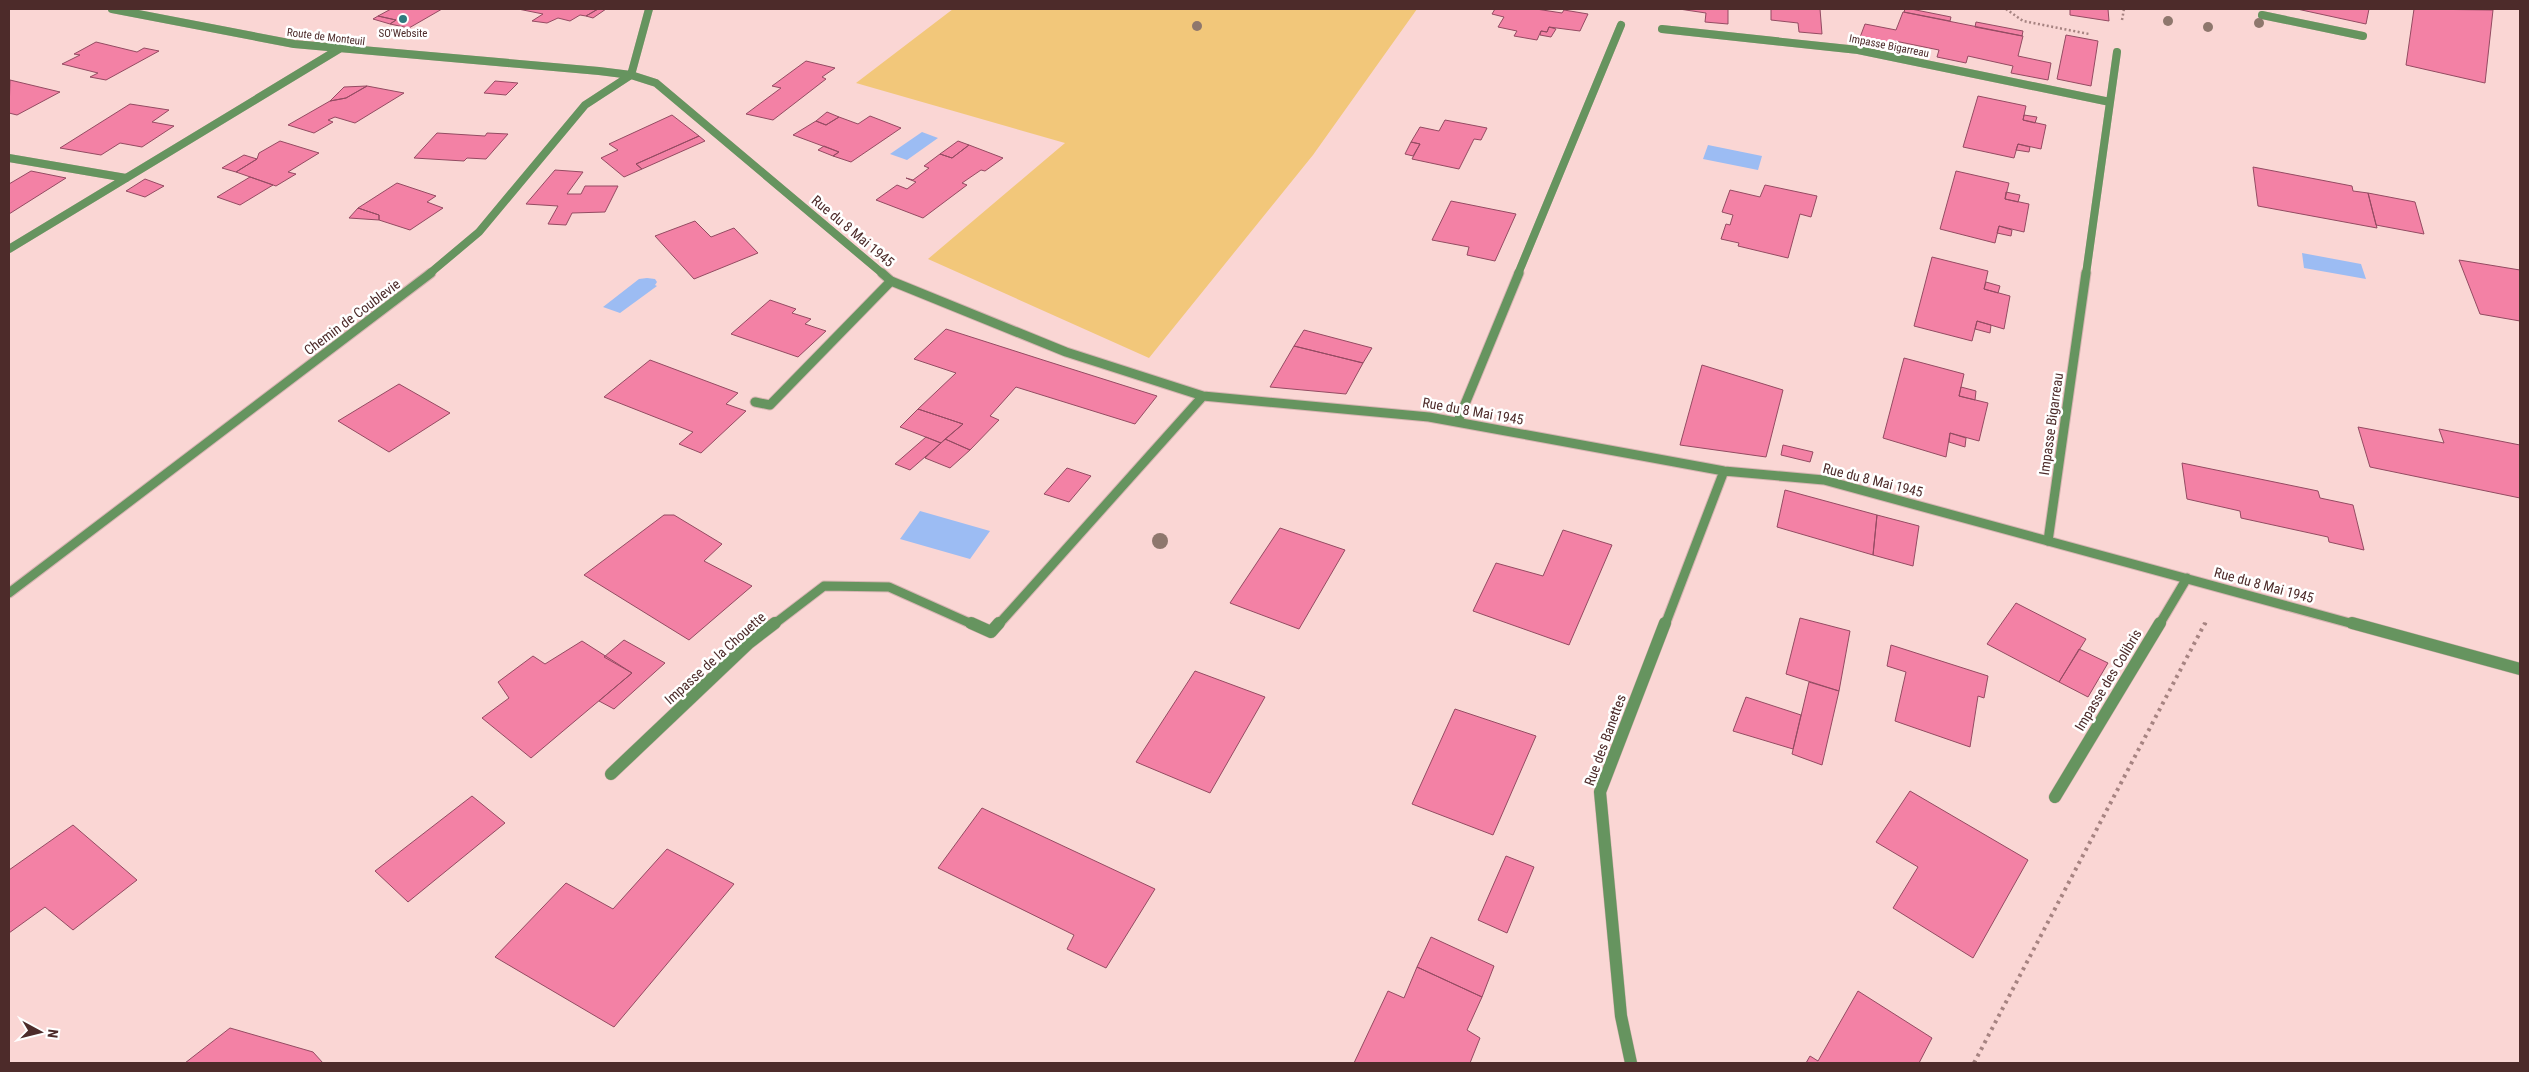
<svg xmlns="http://www.w3.org/2000/svg" width="2529" height="1072" viewBox="0 0 2529 1072" font-family="'Roboto Condensed',sans-serif">
  <style>
    .green { fill: #f2c77a }
    .water { fill: #9cbcf3 }
    .building { fill: #f381a5; stroke: #944b62 }
    .lines { fill: none; stroke-linecap: round; stroke-linejoin: round }
    .service-far1-casing { stroke: #d7b4b2; stroke-width: 8 }
    .service-casing { stroke: #d7b4b2; stroke-width: 11 }
    .minor-far2-casing { stroke: #d7b4b2; stroke-width: 8 }
    .minor-far1-casing { stroke: #d7b4b2; stroke-width: 11 }
    .minor-casing { stroke: #d7b4b2; stroke-width: 13 }
    .path-far2 { stroke: #a68381; stroke-width: 2.5; stroke-dasharray: 2 2.5; stroke-linecap: butt }
    .path-far1 { stroke: #a68381; stroke-width: 3; stroke-dasharray: 2.5 4; stroke-linecap: butt }
    .path { stroke: #a68381; stroke-width: 4; stroke-dasharray: 3 4.5; stroke-linecap: butt }
    .service-far1 { stroke: #66945f; stroke-width: 8 }
    .service { stroke: #66945f; stroke-width: 9 }
    .minor-far2 { stroke: #66945f; stroke-width: 8 }
    .minor-far1 { stroke: #66945f; stroke-width: 9 }
    .minor { stroke: #66945f; stroke-width: 12 }
    .tree { fill: #8e776d }
    .poi-dot { fill: #307a7e; stroke: #fff; stroke-width: 2 }
    .labels { text-anchor: middle; dominant-baseline: central; stroke-width: 5; stroke-linejoin: round; paint-order: stroke }
    .far-poi-label { font-size: 11px; fill: #4d2b2a; stroke: #fff }
    .far-street-label { font-size: 11px; fill: #4d2b2a; stroke: #fff }
    .street-label { font-size: 14px; fill: #4d2b2a; stroke: #fff }
  </style>
  <rect width="100%" height="100%" fill="#fad6d4"/>
  <path class="green" d="M953,9H1417L1313,155L1149,358L928,259L1065,143L856,83Z"/>
  <path class="water" d="M922,132L938,138L907,160L890,154Z
    M1708,145L1762,156L1758,170L1703,159Z
    M2302,253L2361,264L2366,279L2304,268Z
    M647,278L655,279L657,282L655,285L657,286L620,313L603,307L639,279Z
    M920,511L990,531L970,559L900,539Z"/>
  <path class="building" d="M391,9H442L409,28L390,24L396,20L378,16Z
    M518,9H598L586,16L580,15L570,21L558,18L547,23L532,21L543,14Z
    M598,9H606L593,18L586,16Z
    M1495,9H1536L1562,13L1564,10L1588,14L1580,31L1549,27L1547,32L1541,31L1537,40L1514,36L1517,31L1498,27L1504,17L1492,14Z
    M1679,9H1728V24L1705,22L1706,13Z
    M1771,9H1820L1822,34L1799,32L1798,23L1771,20Z
    M1905,9H1911L1951,17L1950,21L1904,12Z
    M2070,9H2108L2109,21L2070,15Z
    M2297,9H2369L2366,24Z
    M2414,9L2493,10L2485,83L2406,65Z
    M1903,12L2023,36L2018,56L2051,63L2048,80L2011,73L2013,66L1968,56L1966,63L1937,57L1939,50L1895,41L1893,47L1859,40L1865,24L1896,30Z
    M378,16L396,20L390,24L373,19Z
    M1976,22L2023,31L2022,36L1975,27Z
    M1549,27L1556,29L1551,37L1540,35L1541,31L1547,32Z
    M2066,35L2098,41L2091,86L2057,79Z
    M96,42L137,52L144,48L159,51L106,80L90,77L98,73L62,64L80,55L74,54Z
    M806,61L835,68L822,77L826,79L773,120L746,114L781,88L772,86Z
    M10,80L60,92L17,115L9,113Z
    M495,81L518,83L506,95L484,93Z
    M367,86L404,93L355,123L335,117L328,120L333,122L314,133L288,125L330,101L346,98Z
    M367,86L346,98L330,101L344,87Z
    M1978,96L2026,106L2023,120L2046,125L2041,149L2018,144L2014,158L1963,147Z
    M130,104L169,110L152,122L174,126L142,147L120,143L101,155L60,148Z
    M827,112L839,117L826,125L816,121Z
    M672,115L699,136L636,164L642,169L624,177L601,158L618,150L609,144Z
    M2024,115L2037,117L2035,123L2023,120Z
    M870,116L901,128L851,162L833,156L839,152L793,135L816,121L826,125L839,117L858,124Z
    M1445,120L1487,128L1481,140L1474,139L1459,169L1412,159L1420,144L1411,142L1420,127L1439,131Z
    M437,133L485,136L487,133L508,134L486,159L467,158L464,161L414,158Z
    M699,136L705,141L642,169L636,164Z
    M280,141L319,153L288,172L296,174L276,186L236,172L257,159L259,153Z
    M958,141L969,145L952,158L940,154Z
    M1411,142L1420,144L1413,156L1405,154Z
    M2018,144L2030,147L2029,152L2016,150Z
    M969,145L1003,158L985,171L981,170L962,183L967,185L923,218L876,200L897,185L907,189L916,182L906,178L913,180L929,168L924,166L940,154L952,158Z
    M824,146L839,152L833,156L818,150Z
    M244,155L257,159L236,172L222,168Z
    M2253,167L2352,186L2353,191L2368,193L2377,228L2258,206Z
    M555,170L583,172L567,194H581L585,186H618L605,212L572,213L566,225L548,224L558,206L526,204Z
    M31,171L66,178L9,214V184Z
    M1956,171L2009,183L2005,199L2029,204L2024,232L1999,226L1995,243L1940,229Z
    M250,177L273,185L240,205L217,197Z
    M145,179L164,186L145,197L126,191Z
    M397,183L436,196L427,202L443,208L410,230L379,220V215L358,208Z
    M1765,185L1817,196L1811,217L1800,214L1788,258L1738,246L1739,243L1721,239L1726,224L1730,225L1733,215L1722,212L1730,190L1760,197Z
    M2006,192L2020,195L2018,202L2005,199Z
    M2368,193L2415,202L2424,234L2376,225Z
    M1451,201L1516,214L1495,261L1467,255L1469,247L1432,240Z
    M358,208L379,215V220L349,218Z
    M695,221L711,237L734,228L758,253L694,279L655,236Z
    M1999,226L2012,230L2011,236L1997,233Z
    M1932,257L1988,271L1984,289L2010,296L2004,329L1977,321L1972,341L1914,326Z
    M2459,260L2520,270V321L2480,314Z
    M1986,282L2000,286L1998,293L1984,289Z
    M770,300L796,309L792,313L811,319L805,324L826,331L798,357L731,334Z
    M1977,321L1991,325L1990,333L1975,329Z
    M946,329L1043,360L1157,396L1135,424L1016,387L990,416L999,420L970,450L945,439L963,424L918,409L956,373L914,359Z
    M1304,330L1372,348L1363,363L1294,346Z
    M1294,346L1363,363L1346,394L1270,387Z
    M1904,358L1964,374L1959,396L1988,403L1979,441L1950,433L1946,457L1883,438Z
    M650,360L738,393L726,404L746,411L701,453L679,444L693,432L604,397Z
    M1702,365L1783,390L1766,457L1680,445Z
    M399,384L450,413L389,452L338,421Z
    M1961,387L1976,391L1975,400L1959,396Z
    M918,409L963,424L941,443L900,427Z
    M2358,427L2444,443L2439,429L2520,445V498L2370,467Z
    M1950,433L1966,438L1965,447L1949,442Z
    M926,437L941,443L910,470L895,464Z
    M945,439L970,450L950,468L925,458Z
    M1783,445L1813,452L1810,462L1781,455Z
    M2182,463L2318,491L2320,498L2353,505L2364,550L2329,542L2328,537L2241,518L2240,511L2187,499Z
    M1067,468L1091,476L1069,502L1044,494Z
    M1785,490L1877,515L1873,555L1777,527Z
    M664,515H674L722,544L704,561L752,586L689,640L584,575Z
    M1877,515L1919,526L1913,566L1873,555Z
    M1280,528L1345,550L1299,629L1230,603Z
    M1563,530L1612,545L1569,645L1473,611L1496,563L1543,576Z
    M2016,603L2086,639L2059,682L1987,644Z
    M1800,618L1850,631L1839,691L1786,674Z
    M624,640L665,663L614,709L599,701L632,673L604,657Z
    M582,641L632,673L531,758L482,718L509,698L498,682L533,656L545,664Z
    M1891,645L1988,676L1984,698L1978,696L1970,747L1895,721L1906,672L1887,666Z
    M2079,649L2108,663L2088,697L2059,682Z
    M1195,671L1265,697L1210,793L1136,762Z
    M1809,682L1839,691L1822,765L1792,754Z
    M1746,697L1801,715L1793,749L1733,731Z
    M1455,709L1536,736L1493,835L1412,804Z
    M1910,791L2028,860L1973,958L1893,908L1918,867L1876,842Z
    M472,796L505,823L408,902L375,871Z
    M982,808L1155,889L1106,968L1067,949L1074,935L938,868Z
    M73,825L137,880L73,930L45,907L9,933V870Z
    M667,849L734,884L614,1027L495,957L566,883L613,909Z
    M1506,856L1534,867L1507,933L1478,920Z
    M1431,937L1494,966L1482,997L1417,967Z
    M1417,967L1482,997L1467,1030L1480,1038L1470,1063H1354L1388,991L1404,998Z
    M1858,991L1932,1038L1919,1063H1806L1810,1056L1818,1061Z
    M230,1028L313,1052L323,1063H185Z"/>
  <g class="lines">
    <g class="service-far1-casing">
      <path id="service-far1" d="M2262,15L2363,36
        M1662,29L1858,50L2110,102
        M9,158L126,178
        M9,249L339,49
        M1518,274L1621,25
        M2086,274L2117,52"/>
    </g>
    <g class="service-casing">
      <path id="service" d="M755,402L770,405L891,281
        M1458,421L1519,273
        M2048,541L2086,273"/>
    </g>
    <g class="minor-far2-casing">
      <path id="minor-far2" d="M112,9L294,44L599,71L631,75L656,83L883,274
        M429,274L479,232L585,105L631,75L649,9"/>
    </g>
    <g class="minor-far1-casing">
      <path id="minor-far1" d="M882,273L891,281L1066,352L1203,396L1429,417L1724,471L1824,480L2357,625
        M9,593L431,273
        M773,625L824,586L889,587L974,625
        M998,625L1203,396
        M1665,625L1724,471
        M2159,625L2187,578"/>
    </g>
    <g class="minor-casing">
      <path id="minor" d="M971,623L991,632L999,623
        M2352,623L2520,669
        M611,774L749,643L775,623
        M2055,797L2160,623
        M1631,1063L1621,1016L1600,792L1665,623"/>
    </g>
    <path class="path-far2" d="M2006,9L2023,21L2089,34
      M2122,20L2124,9"/>
    <path class="path-far1" d="M2205,625L2207,620"/>
    <path class="path" d="M1974,1063L2205,623"/>
    <use href="#service-far1" class="service-far1"/>
    <use href="#service" class="service"/>
    <use href="#minor-far2" class="minor-far2"/>
    <use href="#minor-far1" class="minor-far1"/>
    <use href="#minor" class="minor"/>
  </g>
  <g class="tree">
    <circle cx="2168" cy="21" r="5"/>
    <circle cx="2259" cy="23" r="5"/>
    <circle cx="1197" cy="26" r="5"/>
    <circle cx="2208" cy="27" r="5"/>
    <circle cx="1160" cy="541" r="8"/>
  </g>
  <circle class="poi-dot" cx="403" cy="19" r="5"/>
  <g class="labels">
    <g class="far-poi-label">
      <text x="403" y="33">SO'Website</text>
    </g>
    <g class="far-street-label">
      <text transform="translate(326 37) rotate(7)">Route de Monteuil</text>
      <text transform="translate(1889 46) rotate(11)">Impasse Bigarreau</text>
    </g>
    <g class="street-label">
      <text transform="translate(853 231) rotate(40)">Rue du 8 Mai 1945</text>
      <text transform="translate(352 317) rotate(-37)">Chemin de Coublevie</text>
      <text transform="translate(1473 411) rotate(10)">Rue du 8 Mai 1945</text>
      <text transform="translate(2051 424) rotate(-82)">Impasse Bigarreau</text>
      <text transform="translate(1873 480) rotate(14)">Rue du 8 Mai 1945</text>
      <text transform="translate(2264 585) rotate(15)">Rue du 8 Mai 1945</text>
      <text transform="translate(715 658) rotate(-42)">Impasse de la Chouette</text>
      <text transform="translate(2108 680) rotate(-59)">Impasse des Colibris</text>
      <text transform="translate(1605 740) rotate(-70)">Rue des Banettes</text>
    </g>
  </g>
  <rect width="2529" height="1072" fill="none" stroke="#4d2b2a" stroke-width="20"/>
  <g transform="translate(40 1032) rotate(97)" stroke="#ffffff" stroke-width="4" paint-order="stroke">
  <path d="M0-4L9 19L0 12L-9 19Z" fill="#4d2b2a"/>
  <text y="-8" font-size="14" font-weight="bold" text-anchor="middle" fill="#4d2b2a">N</text>
  </g>
</svg>
